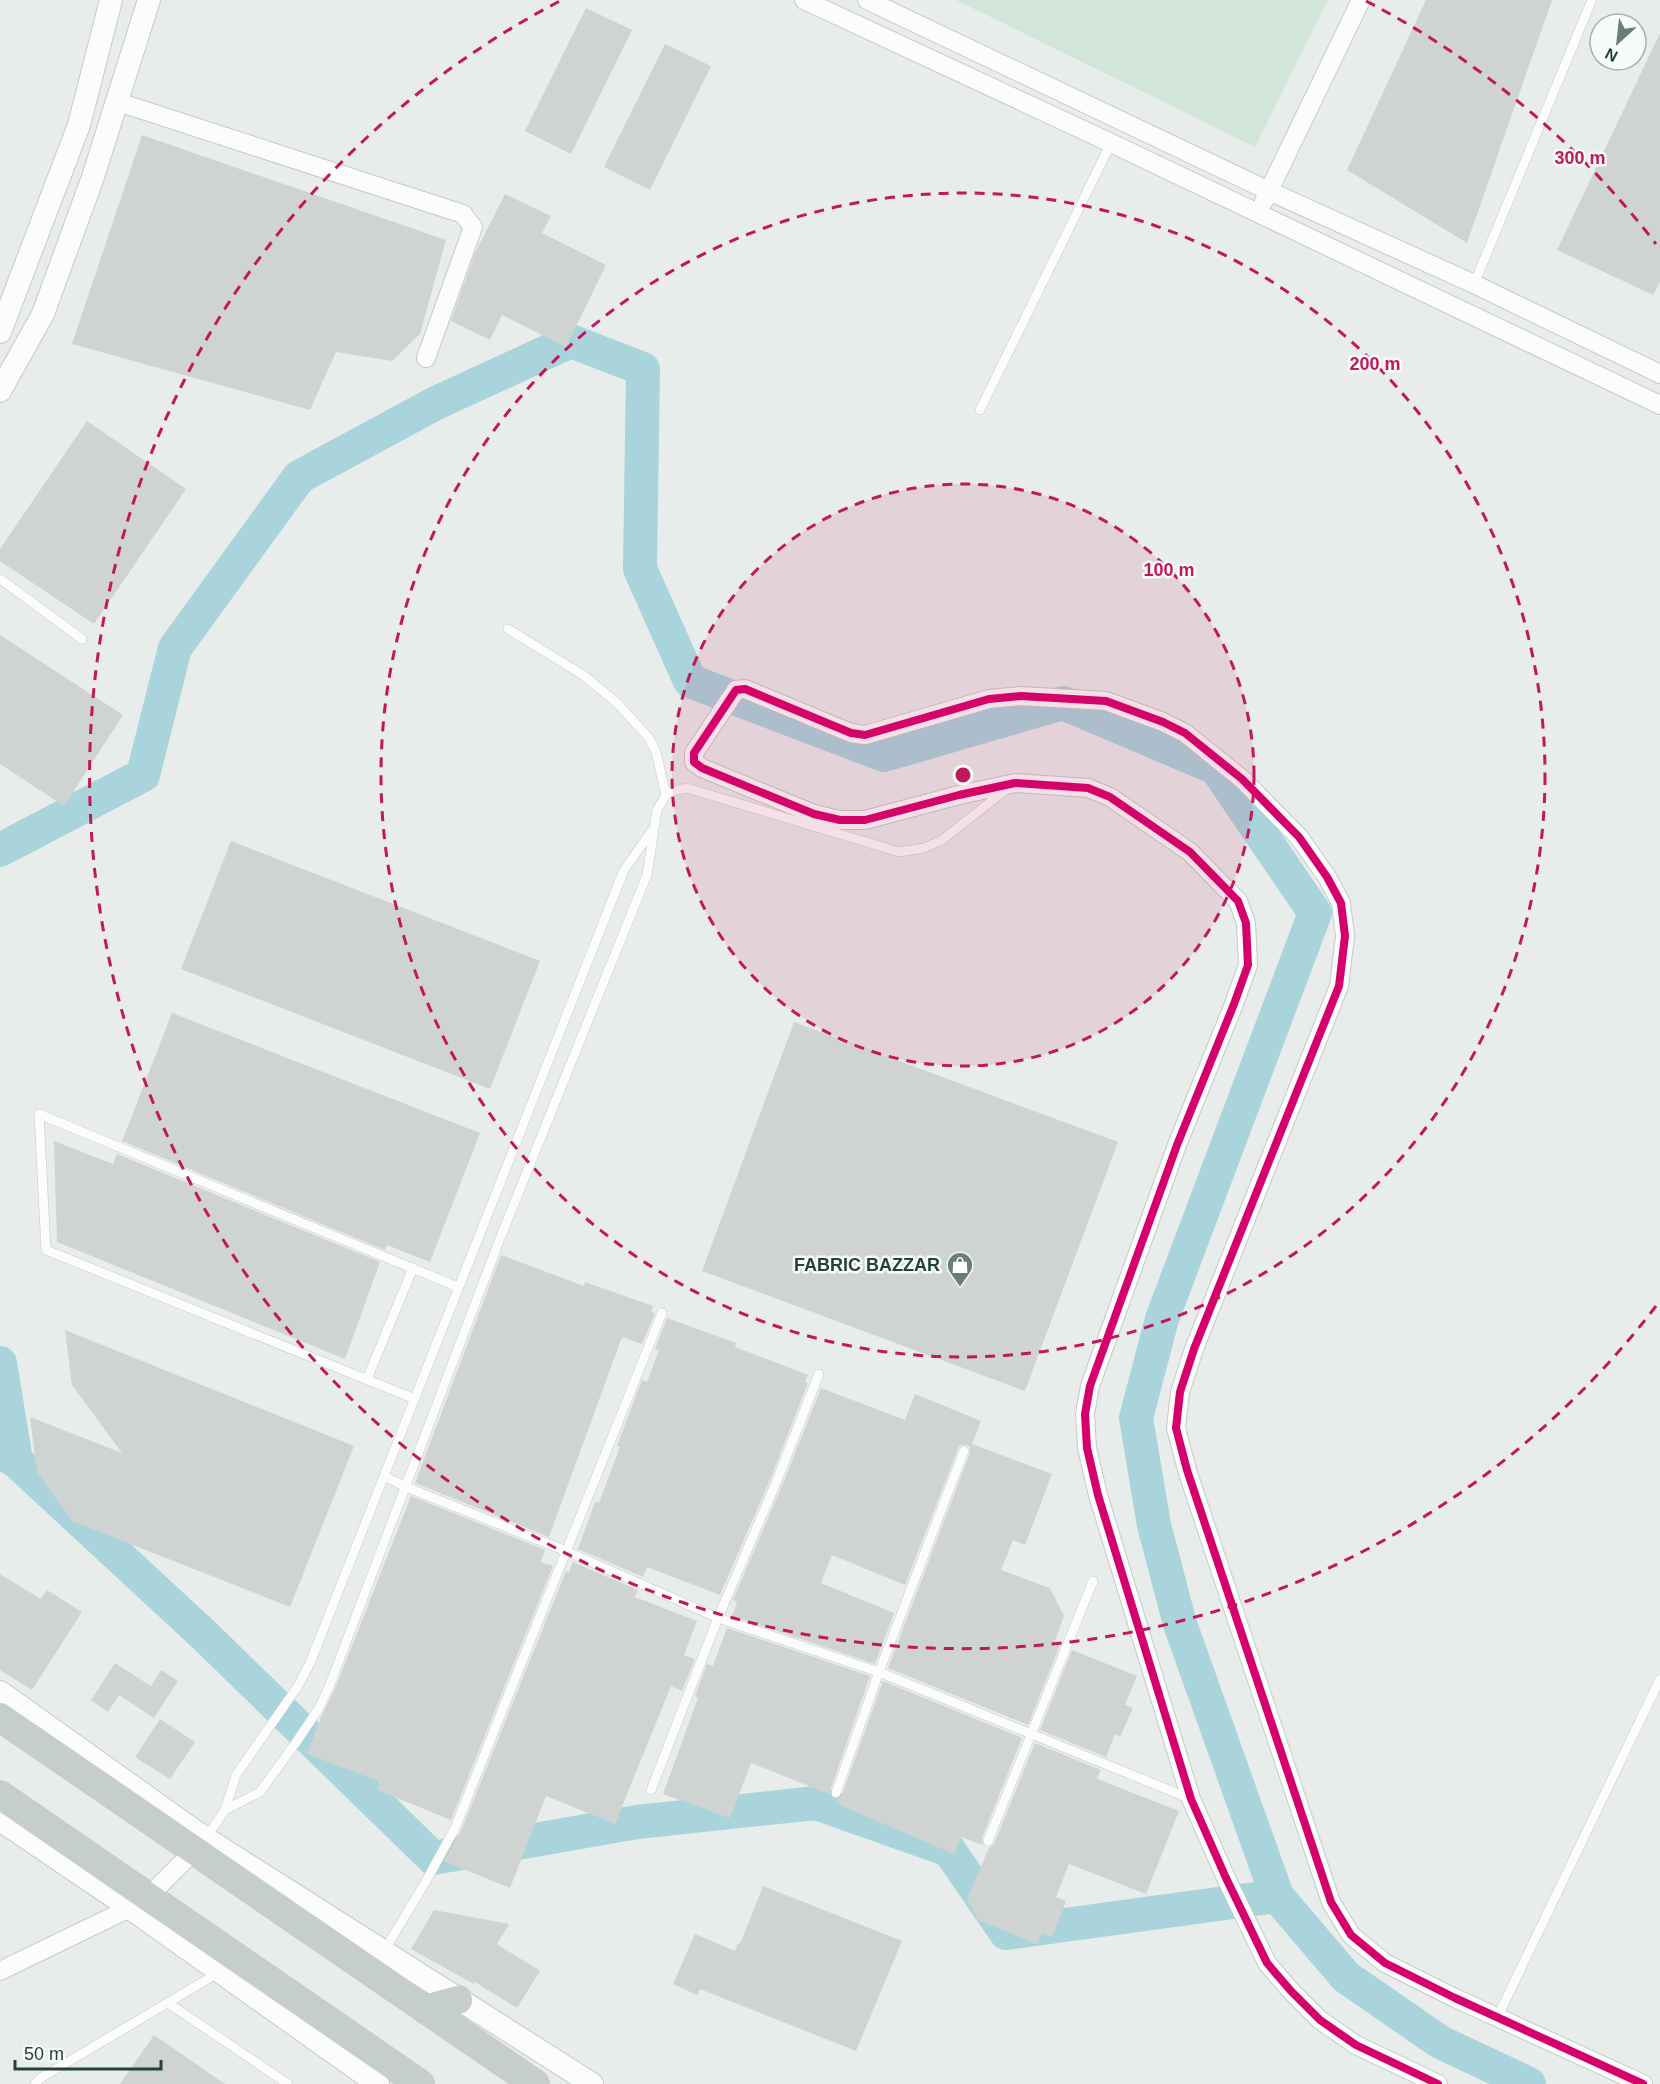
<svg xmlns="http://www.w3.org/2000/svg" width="1660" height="2084" viewBox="0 0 1660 2084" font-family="Helvetica,sans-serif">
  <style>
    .green { fill: #d1e6d8 }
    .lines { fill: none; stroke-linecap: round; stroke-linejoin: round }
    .river { stroke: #a9d4db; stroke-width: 34 }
    .building { fill: #cfd4d2 }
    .service-casing { stroke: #c5cac8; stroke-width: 10 }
    .minor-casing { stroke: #c5cac8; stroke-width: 20 }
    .tertiary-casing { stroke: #c5cac8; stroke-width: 24 }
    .trunk-casing { stroke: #c3ccc9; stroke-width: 30 }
    .service { stroke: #fcfcfc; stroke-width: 9 }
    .minor { stroke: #fcfcfc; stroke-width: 18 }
    .tertiary { stroke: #fcfcfc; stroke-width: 22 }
    .trunk { stroke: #c6cecc; stroke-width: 28 }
    .cycleway-casing { stroke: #f7fbf9; stroke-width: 11 }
    .cycleway { stroke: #d6006c; stroke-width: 8 }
    .ring { fill: none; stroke: #c2185b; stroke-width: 3; stroke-dasharray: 10 8 }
    .labels { text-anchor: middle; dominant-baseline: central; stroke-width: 5; stroke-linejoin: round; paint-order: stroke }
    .poi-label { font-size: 18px; font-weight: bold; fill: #24423a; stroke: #f7fbf9; text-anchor: end }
    .centre { fill: #c2185b; stroke: #f7fbf9; stroke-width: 3 }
    .ring-label { font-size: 18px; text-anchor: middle; font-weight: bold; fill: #c2185b; stroke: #f7fbf9; stroke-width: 5; stroke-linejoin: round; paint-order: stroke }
  </style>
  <rect width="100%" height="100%" fill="#e8edeb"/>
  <path class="green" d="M956,0H1328L1255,147Z"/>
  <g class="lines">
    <path class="river" d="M0,850L143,775L175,648L299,477L436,403L571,341L643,369L640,569L690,681L884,755L1063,703L1216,768L1315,913L1162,1319L1136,1418L1154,1525L1180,1624L1277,1896L1346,1977L1440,2042L1529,2084
      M0,1363L16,1461L0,1452
      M16,1461L204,1635L433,1858L637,1822L816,1803L949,1850L1006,1933L1277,1896"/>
  </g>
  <path class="building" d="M1426,0H1552L1467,243L1347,170Z
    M586,8L632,30L571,154L525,131Z
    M1660,33V282L1653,295L1557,250Z
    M665,44L711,66L650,190L604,167Z
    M142,135L446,240L420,334L392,361L336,352L310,410L72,344Z
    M505,194L551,216L542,233L606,265L566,347L502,315L490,340L451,321L475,253Z
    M87,421L186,489L94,624L0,561V549Z
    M0,635L123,715L64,806L0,764Z
    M231,841L540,961L490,1089L181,969Z
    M172,1013L480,1133L430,1262L387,1245L385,1250L122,1141Z
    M794,1022L1118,1142L1025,1391L702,1271Z
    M54,1141L113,1164L117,1154L380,1262L345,1359L57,1242Z
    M501,1255L584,1286L585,1282L653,1306L651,1312L655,1313L642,1344L622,1337L549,1537L415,1483Z
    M667,1318L736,1343L735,1347L808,1375L805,1382L808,1383L772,1475L720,1595L647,1567L643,1577L578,1549L595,1502L599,1503L620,1447L617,1446L642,1380L647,1382L659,1350L655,1349Z
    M65,1330L354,1446L290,1607L72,1521L37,1472L30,1417L122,1453L72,1385Z
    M821,1388L905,1420L915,1394L981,1421L972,1444L1052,1474L1025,1545L1013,1540L1001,1570L1050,1588L1064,1616L1054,1643L1060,1645L1028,1725L888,1668L970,1453V1447L966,1445H960L958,1449L905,1585L832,1555L821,1583L894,1613L875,1664L732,1616L737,1602L733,1600L784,1481Z
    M411,1496L545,1550L541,1562L553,1566L451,1820L377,1790L381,1782L307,1754L321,1717L335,1689Z
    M573,1562L638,1590L635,1597L697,1621L684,1655L695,1659L682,1691L671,1686L615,1824L546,1796L510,1888L444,1861L461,1831L566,1571L569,1572Z
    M0,1574L41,1599L47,1590L82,1612L32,1690L0,1670Z
    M727,1628L870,1676L829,1794L751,1763L730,1818L663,1794L698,1698L695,1696L707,1664L713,1666Z
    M1072,1650L1137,1676L1125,1705L1133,1708L1120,1737L1115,1734L1106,1757L1040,1730Z
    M115,1663L151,1686L161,1670L178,1681L154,1718L119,1695L108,1712L91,1700Z
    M883,1681L1022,1738L982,1838L983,1845L961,1837L954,1854L835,1803L842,1795Z
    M160,1719L195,1742L170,1779L135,1757Z
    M1035,1743L1101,1770L1097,1778L1100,1780L1179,1811L1146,1894L1069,1864L1056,1897L1066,1901L1059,1920L1052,1937L1042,1933L1037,1944L978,1920L967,1899L989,1848L994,1844Z
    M763,1886L902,1941L856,2051L700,1989L697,1995L673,1984L695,1934L735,1951L738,1943L740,1944Z
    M434,1910L509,1924L497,1944L540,1971L517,2008L475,1982L474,1984L411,1949Z
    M154,2035L225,2084H120Z"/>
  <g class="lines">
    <g class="service-casing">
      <path id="service" d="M1474,284L1591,2
        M980,410L1111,143
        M0,579L82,639
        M508,629L583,675L617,703L649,738L656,752L666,795
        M367,1379L413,1268
        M415,1399L46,1250L39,1114L458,1287
        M384,1476L406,1487L566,1551L718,1618L879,1672L1191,1799
        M651,1790L718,1618L778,1478L819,1374
        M836,1793L879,1672L964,1451
        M225,1810L260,1792L297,1741L319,1708L329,1687L501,1236L647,875L657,810L666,795L677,790L687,788L899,852L924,848L942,840L1008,788
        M206,1838L225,1810L236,1775L298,1686L310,1663L624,870L651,832
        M988,1841L1093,1581
        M384,1951L425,1883L455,1828L662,1313
        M168,2003L288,2084
        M1497,2018L1660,1679
        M35,2084L39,2079L218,1973"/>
    </g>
    <g class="minor-casing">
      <path id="minor" d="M804,0L1111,143L1660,405
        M867,0L1269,191L1474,284L1660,374
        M118,102L463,214L473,227L426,358
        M1264,201L1361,0
        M0,1971L130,1908L148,1897L201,1844
        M1438,2084L1356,2045L1320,2020L1291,1991L1267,1963L1226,1878L1191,1799L1098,1495L1087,1448L1085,1414L1090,1386L1177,1145L1234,1004L1248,965L1246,923L1238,901L1190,852L1110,797L1088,788L1015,783L959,795L865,820H840L814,814L702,768L694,762V753L736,690L745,689L851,733L865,735L989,699L1021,696L1106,701L1163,722L1185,733L1242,779L1299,837L1327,877L1341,903L1345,936L1339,986L1194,1349L1180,1392L1176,1428L1187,1470L1331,1902L1351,1935L1385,1963L1455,1998L1643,2084"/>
    </g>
    <g class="tertiary-casing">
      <path id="tertiary" d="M0,332L79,125L111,0
        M0,391L43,314L93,177L149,0
        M0,1692L199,1834L592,2084
        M0,1820L130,1908L378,2084"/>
    </g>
    <g class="trunk-casing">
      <path id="trunk" d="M0,1717L535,2084
        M0,1795L420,2084
        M425,2009L458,2000"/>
    </g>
    <use href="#service" class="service"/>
    <use href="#minor" class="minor"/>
    <use href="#tertiary" class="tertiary"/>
    <use href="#trunk" class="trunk"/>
    <g class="cycleway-casing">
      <path id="cycleway" d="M1438,2084L1356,2045L1320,2020L1291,1991L1267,1963L1226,1878L1191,1799L1098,1495L1087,1448L1085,1414L1090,1386L1177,1145L1234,1004L1248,965L1246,923L1238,901L1190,852L1110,797L1088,788L1015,783L959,795L865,820H840L814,814L702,768L694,762V753L736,690L745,689L851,733L865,735L989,699L1021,696L1106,701L1163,722L1185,733L1242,779L1299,837L1327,877L1341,903L1345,936L1339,986L1194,1349L1180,1392L1176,1428L1187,1470L1331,1902L1351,1935L1385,1963L1455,1998L1643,2084"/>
    </g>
    <use href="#cycleway" class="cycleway"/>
  </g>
  <circle cx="963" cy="775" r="291" fill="#c2185b" fill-opacity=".12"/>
  <g class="ring">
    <circle cx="963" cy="775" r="291"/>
    <circle cx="963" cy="775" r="582"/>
    <path d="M1656 1306A873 873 0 1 1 560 1M1366 1A873 873 0 0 1 1656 244"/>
  </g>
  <defs>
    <g id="shop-pin" transform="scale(1.35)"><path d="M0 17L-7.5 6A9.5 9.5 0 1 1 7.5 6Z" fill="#697e78" stroke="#f7fbf9"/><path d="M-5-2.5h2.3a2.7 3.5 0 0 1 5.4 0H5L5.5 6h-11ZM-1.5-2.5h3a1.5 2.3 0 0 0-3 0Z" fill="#fff"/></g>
  </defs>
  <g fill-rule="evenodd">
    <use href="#shop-pin" x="960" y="1265"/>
  </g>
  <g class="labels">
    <g class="poi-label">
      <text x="940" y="1265">FABRIC BAZZAR</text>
    </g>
  </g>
  <circle cx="963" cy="775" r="9" class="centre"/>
  <g class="ring-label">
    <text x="1580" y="164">300 m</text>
    <text x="1375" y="370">200 m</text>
    <text x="1169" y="576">100 m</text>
  </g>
  <g transform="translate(1618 42) rotate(207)"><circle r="28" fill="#f7fbf9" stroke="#a3b1ad" stroke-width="1.5"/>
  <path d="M0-4.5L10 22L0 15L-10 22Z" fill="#697e78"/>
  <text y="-9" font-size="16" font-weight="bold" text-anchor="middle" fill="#24423a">N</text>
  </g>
  <path d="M15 2060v9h146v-9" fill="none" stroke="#24423a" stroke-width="3"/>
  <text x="24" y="2060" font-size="18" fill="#24423a" stroke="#f7fbf9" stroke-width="4.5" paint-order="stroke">50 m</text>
</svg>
